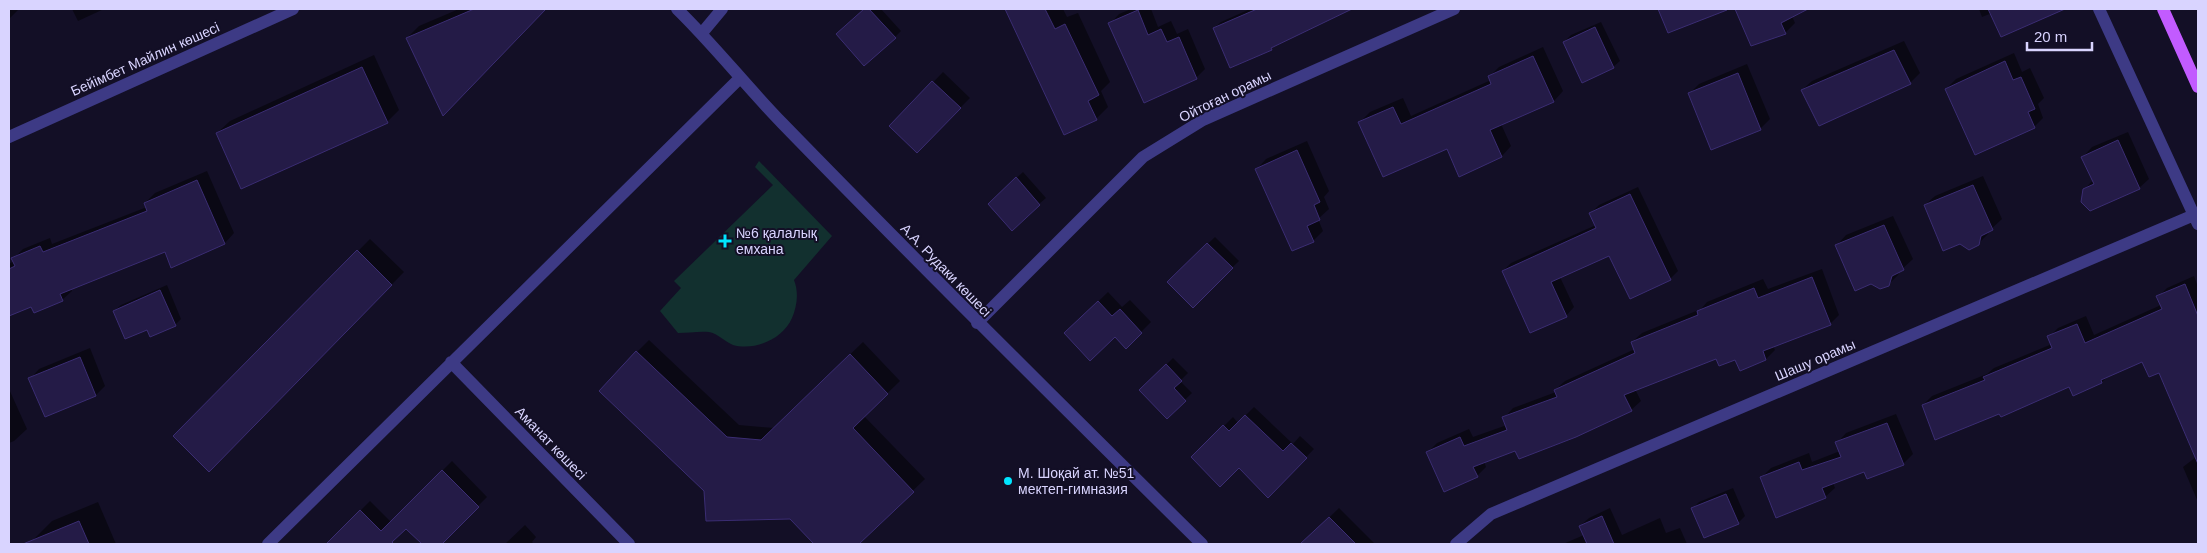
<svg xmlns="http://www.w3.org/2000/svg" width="2207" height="553" viewBox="0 0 2207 553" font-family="Arial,sans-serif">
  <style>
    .green { fill: #12302f }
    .shadow { fill: #0007 }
    .building { fill: #241b47; stroke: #3b2d73 }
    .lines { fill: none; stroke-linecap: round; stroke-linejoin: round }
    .minor { stroke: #3d3a85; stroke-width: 12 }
    .major { stroke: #c25bff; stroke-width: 12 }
    .poi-dot { fill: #00e5ff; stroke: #130f26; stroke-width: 2 }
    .labels { text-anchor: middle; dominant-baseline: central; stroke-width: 4; stroke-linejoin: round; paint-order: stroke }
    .street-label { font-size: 14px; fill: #d9d4ff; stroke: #130f26 }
    .poi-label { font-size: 14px; fill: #d9d4ff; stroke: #130f26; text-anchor: start }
  </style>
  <rect width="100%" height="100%" fill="#130f26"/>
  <path class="green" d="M759,161L832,236L794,280C799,293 797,306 792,318C783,339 755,351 733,345C725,342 717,333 709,332C699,331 688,333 678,333L660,311L681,288L674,281L773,185L755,167Z"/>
  <path class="shadow" d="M9,9H19L9,19Z
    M72,9H104L78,21Z
    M459,9H545L455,102L407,38L419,26Z
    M865,9H881L901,31L895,37L844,28Z
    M1006,9H1063L1067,17L1078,13L1110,82L1101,91L1108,107L1096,119L1065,133Z
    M1131,9H1151L1158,27L1171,21L1177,34L1188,29L1205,69L1196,78L1110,24L1119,14Z
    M1250,9H1344L1338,14L1275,44L1271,49L1214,28L1221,22Z
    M1659,9H1715L1668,32Z
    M1736,9H1796L1791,14L1795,23L1785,33L1752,45Z
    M1979,9H2050L2041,18L1992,13L1982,17Z
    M1601,22L1620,61L1613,67L1564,42L1571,35Z
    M1904,41L1920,73L1910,83L1802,90L1812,81Z
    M1543,47L1563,91L1554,101L1501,124L1511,146L1502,156L1447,148L1360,122L1370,112L1403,98L1411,116L1491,80L1489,77L1499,67Z
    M2014,53L2022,72L2030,68L2044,98L2038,104L2043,118L2034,127L1946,89L1956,79Z
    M374,55L399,110L387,122L217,133L230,121Z
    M1747,64L1770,119L1760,129L1690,93L1699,84Z
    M943,72L970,98L917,151L891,126Z
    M2128,132L2149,179L2139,188L2085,189L2093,180L2083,157L2092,147Z
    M1307,141L1329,191L1324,197L1329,209L1318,219L1323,231L1313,241L1257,169L1266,159Z
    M207,171L234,233L225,243L172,266L165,251L71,288L72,291L62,300L32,305L9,315V264L14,261L13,259L23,249L50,238L52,244L147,207L145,203L155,193Z
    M1023,172L1046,198L1039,204H989Z
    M1983,176L2002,219L1989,231L1988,234L1978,244L1925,205L1935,196Z
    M1638,187L1678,271L1670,279L1610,254L1560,277L1574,307L1566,316L1503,271L1511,263L1596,225L1590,214L1599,205Z
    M1893,216L1913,259L1900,271L1898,275L1888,285L1837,245L1846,235Z
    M1215,237L1239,261L1193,306L1168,282Z
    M370,239L404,272L209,470L175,436Z
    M1822,269L1839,315L1830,324L1773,346L1775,350L1766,359L1717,357L1635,389L1641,401L1631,410L1484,461L1486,467L1477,476L1428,452L1437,443L1469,429L1473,437L1507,425L1504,418L1513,408L1556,392L1555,390L1565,381L1635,349L1632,342L1642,333L1701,309L1707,302L1763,279L1768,289Z
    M2194,276L2198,287V502L2183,467L2196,457L2160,371L2142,360L2109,375L2102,382L2070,385L2000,413L1923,405L1932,396L1987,374L1994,368L2052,344L2049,337L2058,328L2086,316L2094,335L2161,305L2158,297L2167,288Z
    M167,285L181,319L175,325L147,328L114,311L121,305Z
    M1108,292L1122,307L1130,300L1151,322L1126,347L1115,335L1066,333Z
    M649,340L739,425L774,428L863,342L900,381L864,416L925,479L857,544H816L790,518L705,490L637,352Z
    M90,348L105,386L96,395L30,379L39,369Z
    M1173,358L1188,373L1180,381L1192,393L1167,417L1141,390Z
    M9,389L27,429L14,441L9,443Z
    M1254,407L1293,444L1300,436L1314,449L1268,496L1239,466L1193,457L1233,417L1238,423Z
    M1896,414L1913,454L1903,464L1865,470L1833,483L1835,488L1825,497L1761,478L1771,468L1809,453L1812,462L1840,451L1837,443L1846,433Z
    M452,461L487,497L440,544H424L406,527L389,544H327L370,501L391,522Z
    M1733,488L1745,516L1738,523L1693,508L1699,502Z
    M98,502L116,544H35L33,540L52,521Z
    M1339,508L1375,544H1301H1302Z
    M1610,508L1622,535L1660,518L1666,533L1680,528L1687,544H1563L1584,535L1580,526L1589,518Z
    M525,525L536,537L532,542L534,544H505Z"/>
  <path class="building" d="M474,9H546L443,116L406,38Z
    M864,9H869L896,38L864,66L836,34Z
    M1005,9H1045L1055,29L1065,24L1099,95L1088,101L1097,120L1064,135Z
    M1257,9H1352L1271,48L1272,50L1230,68L1213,28Z
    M1658,9H1726L1727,10L1668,33Z
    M1735,9H1808L1781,23L1786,34L1751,46Z
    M1988,9H2065L2001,37Z
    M1138,10L1148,35L1161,29L1167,42L1179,37L1197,79L1144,103L1108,23Z
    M1595,27L1614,68L1582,83L1563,42Z
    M1894,50L1911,84L1819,126L1801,90Z
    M1533,56L1554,102L1490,130L1502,157L1459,177L1447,149L1383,177L1358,122L1393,107L1401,124L1491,84L1488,76Z
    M2005,61L2013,80L2021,77L2035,109L2028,112L2035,128L1975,155L1945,89Z
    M362,67L388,123L241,189L216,133Z
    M1738,73L1761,130L1711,150L1688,93Z
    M932,81L961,108L917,153L889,126Z
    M2118,140L2140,189L2090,211L2081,202L2083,189L2094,184L2081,157Z
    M1297,150L1320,202L1314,205L1320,220L1307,226L1314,242L1292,251L1255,169Z
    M1016,177L1040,205L1012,231L988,204Z
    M197,180L225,244L171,268L165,252L60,294L63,301L34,313L31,307L9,316V269L15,266L11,258L40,246L43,252L147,211L144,203Z
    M1973,185L1993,230L1981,236L1979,245L1969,250L1960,244L1943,251L1924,205Z
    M1630,194L1671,280L1630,299L1609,256L1551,282L1567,317L1530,333L1502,271L1596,228L1589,213Z
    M1884,225L1904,270L1892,276L1889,286L1880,289L1871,284L1855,291L1835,245Z
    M1207,243L1233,268L1193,308L1167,282Z
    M357,250L392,285L209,472L173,436Z
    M1812,277L1831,325L1763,351L1766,360L1740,371L1735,360L1719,366L1716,359L1624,395L1632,411L1576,437L1519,459L1515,451L1473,467L1478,477L1444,492L1426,452L1460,437L1464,446L1507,430L1502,417L1557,397L1554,390L1635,353L1631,342L1698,315L1697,311L1754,288L1758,298Z
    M2185,284L2198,316V464L2159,373L2149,377L2142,362L2101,380L2102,383L2073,396L2069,387L2001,417L1999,414L1935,440L1922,405L1985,380L1983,377L2052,348L2047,336L2077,324L2085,343L2162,309L2156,296Z
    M160,290L176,326L150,337L147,330L125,339L113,311Z
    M1098,301L1112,316L1120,309L1142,333L1126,349L1115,337L1090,361L1064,333Z
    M636,351L727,437L761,440L850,354L888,394L853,428L914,492L859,544H814L790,519L706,521L704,491L599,391Z
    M80,357L96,396L45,417L28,378Z
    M1166,364L1182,381L1174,388L1186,401L1167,419L1139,390Z
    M1245,415L1283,451L1291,443L1307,458L1268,498L1239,468L1220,487L1191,457L1223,425L1229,431Z
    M1887,423L1904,465L1867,479L1864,472L1822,488L1826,498L1776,518L1760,477L1799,462L1802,470L1841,457L1835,442Z
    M442,470L479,507L442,544H422L406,529L392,542L394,544H326L360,510L381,531Z
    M1726,494L1739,524L1704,538L1691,508Z
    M1602,516L1614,544H1587L1579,526Z
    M1329,517L1356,544H1300Z
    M79,521L89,544H23Z"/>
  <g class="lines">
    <path class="minor" d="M677,9C714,45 746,86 782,123C920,265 1061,405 1202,544
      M2099,9L2198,224
      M702,33L722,9
      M9,137L293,9
      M977,323L1143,157L1203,120L1454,9
      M451,362L629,544
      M268,544L739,79
      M1456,544L1491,514L2194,215"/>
    <path class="major" d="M2163,9L2198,87"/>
  </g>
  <g class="poi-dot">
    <path d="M722.5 233.5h5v5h5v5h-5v5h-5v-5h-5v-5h5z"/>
    <circle cx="1008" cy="481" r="5"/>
  </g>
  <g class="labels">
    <g class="street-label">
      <text transform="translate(145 59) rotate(-24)">Бейімбет Майлин көшесі</text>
      <text transform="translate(1225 96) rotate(-26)">Ойтоған орамы</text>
      <text transform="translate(946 270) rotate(46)">А.А. Рудаки көшесі</text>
      <text transform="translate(1815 360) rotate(-23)">Шашу орамы</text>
      <text transform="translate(551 443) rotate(46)">Аманат көшесі</text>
    </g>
    <g class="poi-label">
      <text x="736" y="233">№6 қалалық<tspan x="736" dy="16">емхана</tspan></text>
      <text x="1018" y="473">М. Шоқай ат. №51<tspan x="1018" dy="16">мектеп-гимназия</tspan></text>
    </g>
  </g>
  <rect width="2207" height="553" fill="none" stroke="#d9d4ff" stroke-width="20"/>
  <path d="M2027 42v8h65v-8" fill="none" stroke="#d9d4ff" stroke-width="2.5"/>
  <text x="2034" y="42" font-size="15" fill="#d9d4ff" stroke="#130f26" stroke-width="4" paint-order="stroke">20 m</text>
</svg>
